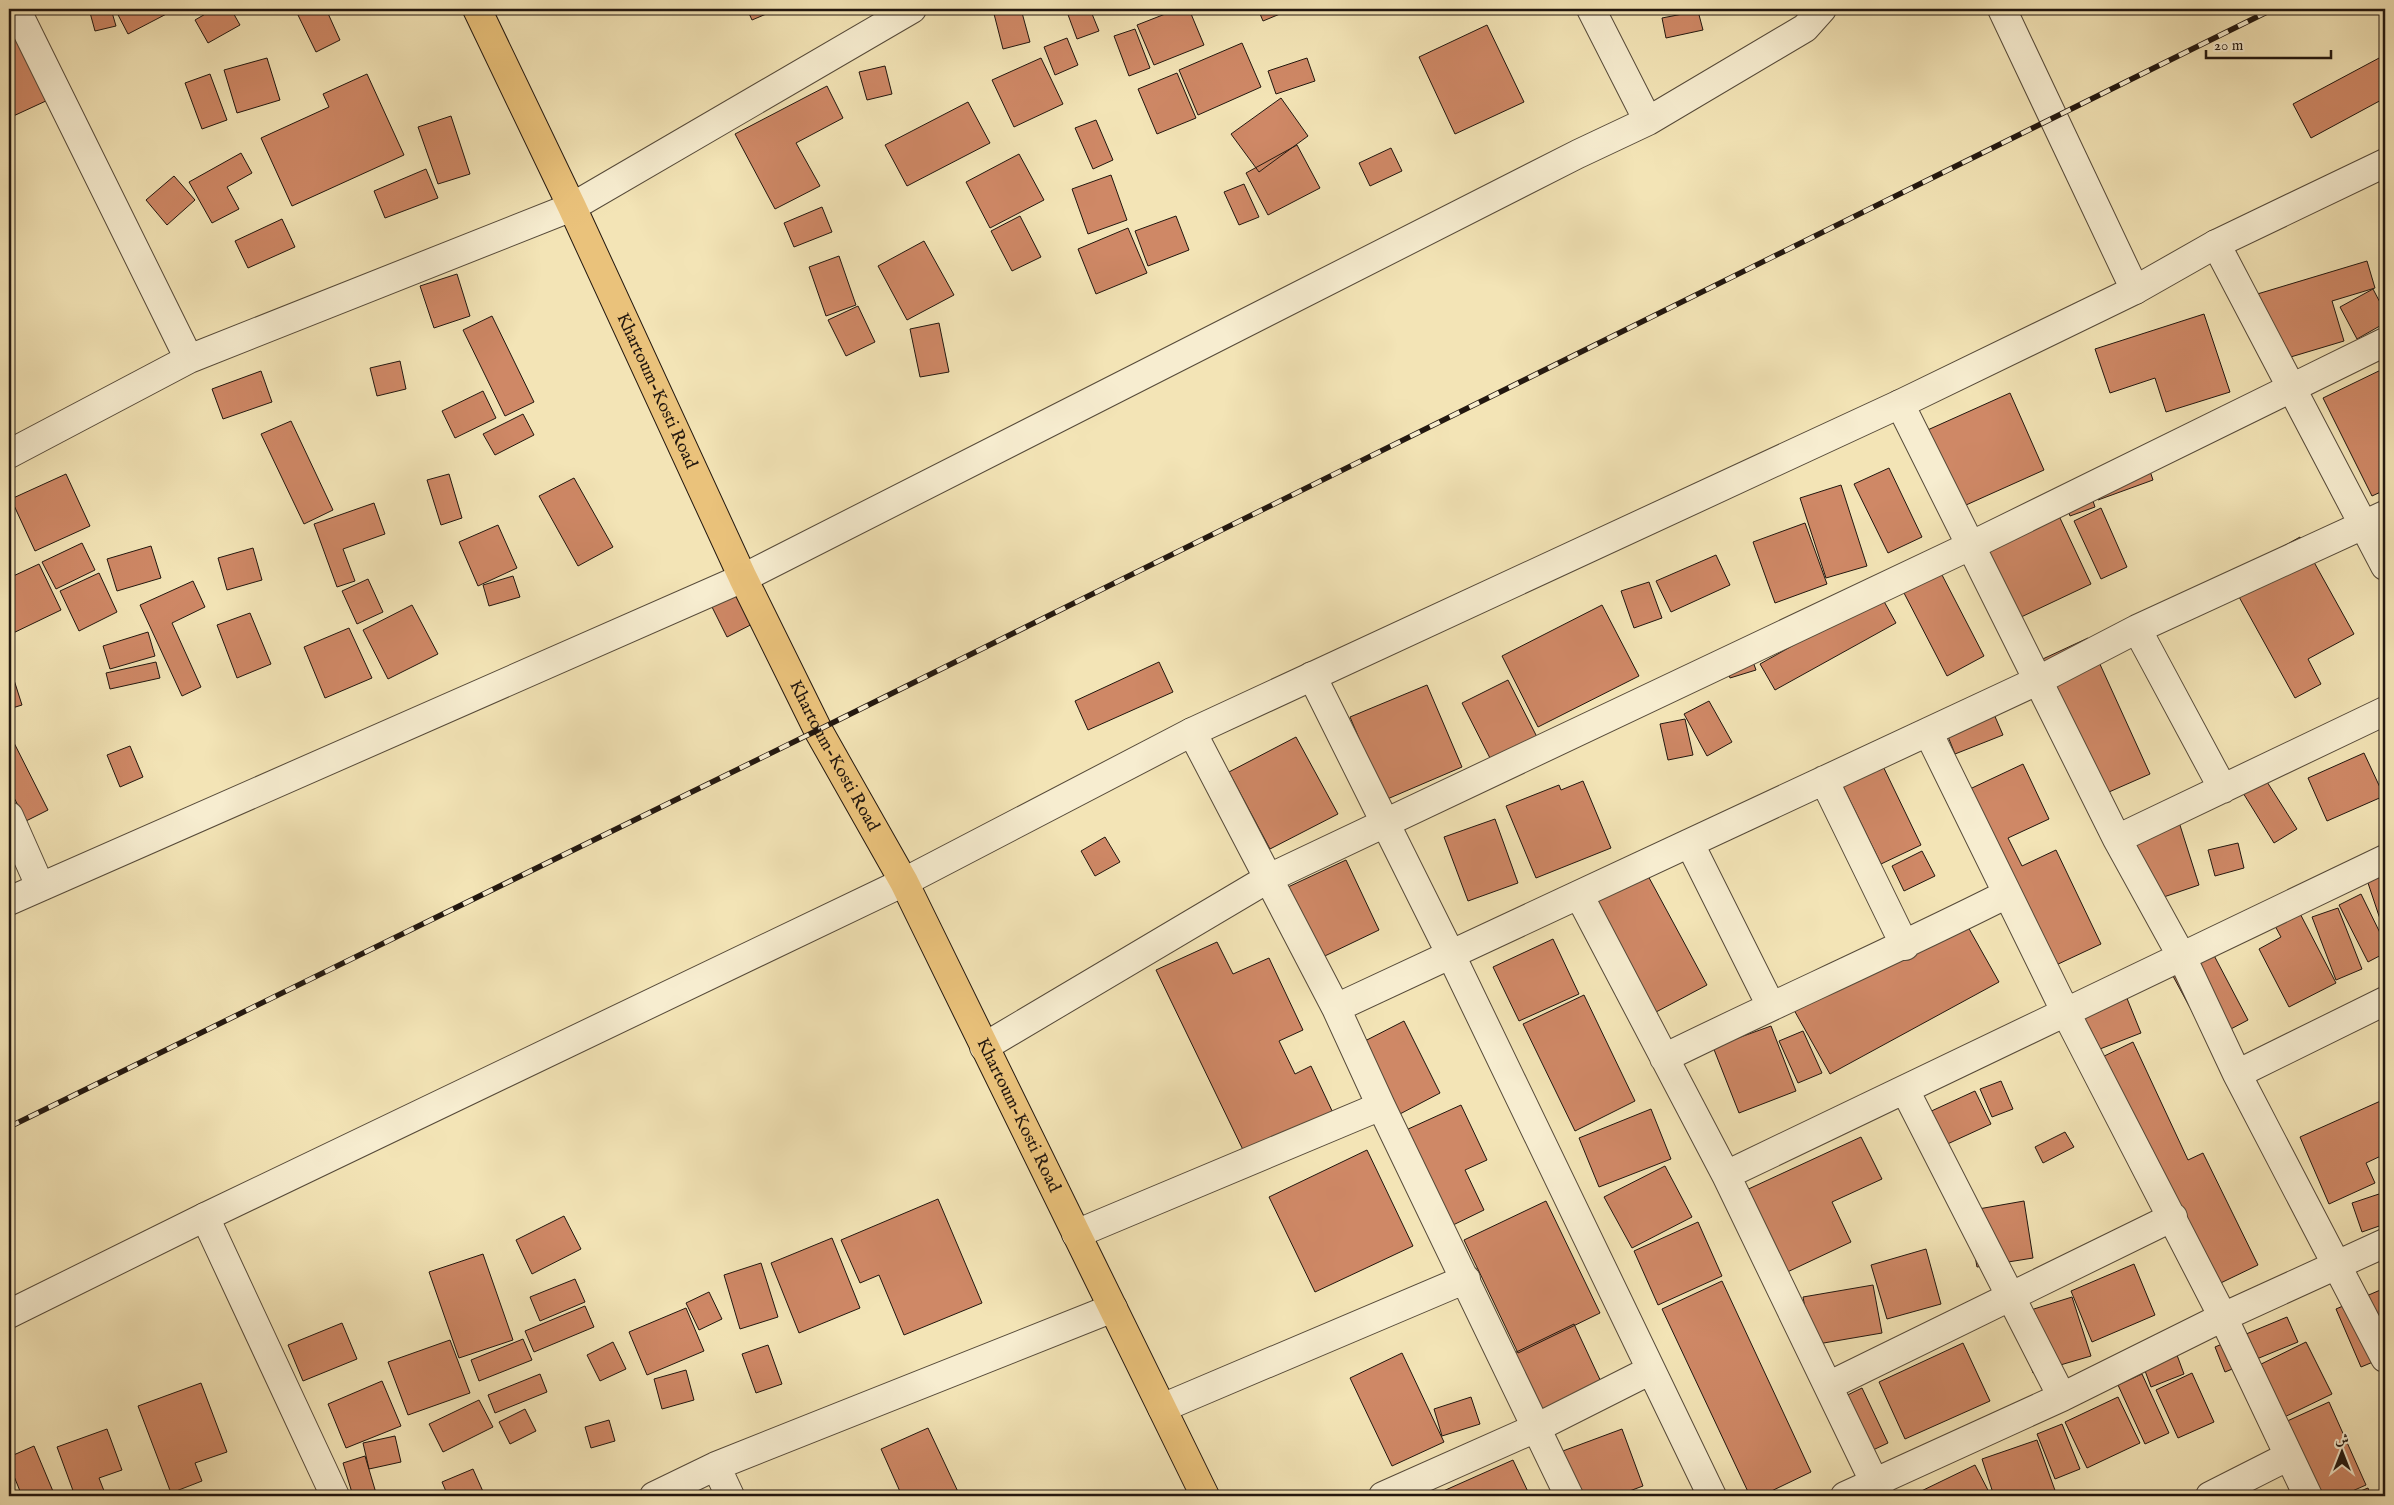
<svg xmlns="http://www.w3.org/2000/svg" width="2394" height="1505" viewBox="0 0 2394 1505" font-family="'IM FELL English',Amiri,serif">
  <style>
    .building { fill: #cf8866; stroke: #22170f }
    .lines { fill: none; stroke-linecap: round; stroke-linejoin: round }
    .minor-casing { stroke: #564a39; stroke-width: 30 }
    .tertiary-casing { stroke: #564a39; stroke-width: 30 }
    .trunk-casing { stroke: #22170f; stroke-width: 30 }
    .minor { stroke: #f7edd0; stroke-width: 28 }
    .tertiary { stroke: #f7edd0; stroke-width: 28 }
    .trunk { stroke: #eac27b; stroke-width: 28 }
    .rail-casing { stroke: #22170f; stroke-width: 5.5 }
    .rail { stroke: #f7edd0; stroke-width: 4; stroke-dasharray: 11; stroke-linecap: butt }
    .labels { text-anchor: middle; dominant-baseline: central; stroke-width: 4; stroke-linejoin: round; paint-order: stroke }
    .street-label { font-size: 18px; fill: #22170f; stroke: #f7edd0 }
  </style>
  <rect width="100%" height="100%" fill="#f3e4b6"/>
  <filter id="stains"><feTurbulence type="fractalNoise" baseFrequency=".004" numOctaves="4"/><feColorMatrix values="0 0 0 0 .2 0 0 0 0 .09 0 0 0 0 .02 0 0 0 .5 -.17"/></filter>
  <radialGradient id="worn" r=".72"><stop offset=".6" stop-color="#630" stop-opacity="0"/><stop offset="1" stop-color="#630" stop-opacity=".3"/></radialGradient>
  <path class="building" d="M89,9H111L116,26L95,31Z
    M115,9H176L128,34Z
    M214,9H231L240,25L208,43L195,20Z
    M308,9H326L340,40L316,52L297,13Z
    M747,9H778L752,20Z
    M998,9H1021L1030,42L1003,49L993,10Z
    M1076,9H1090L1099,31L1077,39L1067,12Z
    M1178,9H1189L1204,45L1154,65L1137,25Z
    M1258,9H1292L1263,21Z
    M1698,11L1703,30L1666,38L1662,18Z
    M9,12L48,100L9,118Z
    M1487,25L1524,102L1455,134L1419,57Z
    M1135,29L1150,68L1129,76L1114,36Z
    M1067,38L1078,65L1055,75L1044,47Z
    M1242,43L1261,87L1198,115L1179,70Z
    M2381,57L2385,66V98L2311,138L2293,104Z
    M267,58L280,100L237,113L224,70Z
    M1041,58L1063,104L1014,127L992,80Z
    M1307,58L1315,81L1276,94L1268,71Z
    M885,66L892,94L867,100L859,72Z
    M1177,73L1196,118L1157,134L1138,89Z
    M210,74L227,120L202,129L185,83Z
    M367,74L404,155L292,206L261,138L329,107L323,94Z
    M827,86L843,118L796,143L820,186L775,209L735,134Z
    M1281,98L1308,136L1259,172L1231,134Z
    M968,102L990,143L907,186L885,145Z
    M451,116L470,174L438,184L418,127Z
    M1096,120L1113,160L1093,169L1075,128Z
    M1297,145L1320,188L1268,215L1246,173Z
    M1391,148L1402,171L1370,186L1359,163Z
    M241,153L252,173L227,187L239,209L212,223L189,182Z
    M1019,154L1044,200L990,228L966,182Z
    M426,169L438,198L385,218L374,191Z
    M1111,175L1127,220L1088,234L1072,189Z
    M174,176L195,200L167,225L146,200Z
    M1244,184L1259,217L1239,225L1224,192Z
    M822,207L832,232L794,247L784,223Z
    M1020,216L1041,257L1012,271L991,231Z
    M1176,216L1189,250L1148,266L1135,231Z
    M282,219L295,247L248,268L235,241Z
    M1128,228L1147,273L1096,294L1078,249Z
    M924,241L954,295L907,320L878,266Z
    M839,256L856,305L826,316L809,267Z
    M2367,261L2375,288L2332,301L2344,341L2274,362L2254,295Z
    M457,274L470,316L434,328L420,286Z
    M2373,289L2385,312V323L2357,339L2340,307Z
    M858,306L875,342L846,356L828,320Z
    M2204,314L2230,392L2166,412L2155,378L2110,393L2095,349Z
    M492,316L534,402L505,416L463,330Z
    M939,323L949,372L920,377L910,329Z
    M400,361L406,389L377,396L370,368Z
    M2385,368V490L2372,496L2323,398Z
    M261,371L272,402L223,419L212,389Z
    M483,391L496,418L455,438L442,411Z
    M2010,393L2044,470L1946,514L1912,437Z
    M523,414L534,435L495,455L483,434Z
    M291,421L333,510L304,524L261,434Z
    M2146,459L2153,480L2098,500L2090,480Z
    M1889,468L1922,537L1888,553L1854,484Z
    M66,474L90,526L35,551L11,499Z
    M449,474L462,518L441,525L427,480Z
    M574,478L613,547L578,566L539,496Z
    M1841,485L1867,566L1826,578L1800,498Z
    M2088,486L2095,507L2070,516L2063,494Z
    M2052,501L2091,584L2000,627L1961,544Z
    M374,503L385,534L343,549L355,581L337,587L314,524Z
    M2101,508L2127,567L2101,579L2074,521Z
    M1805,523L1827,584L1775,603L1753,542Z
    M498,525L517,568L478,586L459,542Z
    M2300,537L2354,634L2308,659L2321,684L2295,698L2228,577Z
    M82,543L95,570L56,589L42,562Z
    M151,546L161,578L117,591L107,559Z
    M253,548L262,580L227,590L218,558Z
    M1716,555L1730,585L1671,612L1656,581Z
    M39,564L61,610L9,635V578Z
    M744,571L768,616L727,637L704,591Z
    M99,573L117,612L79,631L60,591Z
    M1941,573L1984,656L1947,676L1904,593Z
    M513,576L520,597L489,606L483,585Z
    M368,579L383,612L357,624L342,591Z
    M193,581L205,607L172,623L201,687L182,696L140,605Z
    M1649,582L1662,618L1634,628L1621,591Z
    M1881,596L1896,623L1775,690L1760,664Z
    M412,605L438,654L388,679L363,630Z
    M1602,605L1639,676L1538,727L1502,656Z
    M250,613L271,664L237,678L217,625Z
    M349,628L372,678L325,698L304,647Z
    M148,632L155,656L110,669L103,646Z
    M2088,638L2150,774L2093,799L2032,664Z
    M1747,645L1756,670L1730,678L1722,653Z
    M156,662L160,678L110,689L106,673Z
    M1159,662L1173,692L1088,730L1075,701Z
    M14,680L22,705L9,709V681Z
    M1508,680L1537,737L1491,760L1462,703Z
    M1427,685L1462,767L1385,800L1350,717Z
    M1709,701L1732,742L1707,756L1684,714Z
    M1990,705L2003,735L1955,754L1943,724Z
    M1685,719L1693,755L1668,760L1660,724Z
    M9,733L48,810L26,821L9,788Z
    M1296,737L1338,814L1270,849L1229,772Z
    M130,746L143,777L120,787L107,755Z
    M2364,753L2384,796L2327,821L2308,778Z
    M1880,760L1921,845L1881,864L1840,780Z
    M2023,764L2049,819L2008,838L2022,866L2056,850L2101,944L2039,973L1955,796Z
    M2262,774L2297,829L2274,843L2240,788Z
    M1583,781L1611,848L1536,878L1506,806L1559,785L1561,790Z
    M1495,819L1518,883L1468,901L1444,837Z
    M2178,819L2199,885L2146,903L2125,835Z
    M1105,837L1120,862L1095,876L1081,851Z
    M2238,843L2244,868L2215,876L2208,850Z
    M1922,851L1935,876L1904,891L1892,866Z
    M1346,860L1379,930L1306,965L1273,894Z
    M2385,861V934L2363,868Z
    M1647,874L1707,985L1656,1012L1596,901Z
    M2361,894L2385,943V953L2368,962L2339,905Z
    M2293,900L2336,983L2289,1007L2259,949L2281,937L2268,913Z
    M2338,908L2362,969L2336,980L2312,917Z
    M1963,918L1999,982L1830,1074L1794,1010Z
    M1553,939L1579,994L1519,1021L1493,967Z
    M1217,942L1233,974L1269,958L1303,1030L1279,1041L1295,1074L1311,1066L1334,1115L1246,1156L1156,970Z
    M2208,944L2248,1020L2208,1041L2167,965Z
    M2124,991L2141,1033L2082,1056L2065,1013Z
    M1584,995L1635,1101L1575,1131L1523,1024Z
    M1404,1021L1440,1093L1398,1115L1361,1043Z
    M1771,1026L1796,1091L1739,1113L1713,1047Z
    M1803,1031L1822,1073L1798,1083L1779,1041Z
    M2133,1042L2188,1160L2203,1153L2258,1265L2202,1292L2090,1063Z
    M2001,1081L2013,1109L1992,1117L1980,1089Z
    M1975,1091L1991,1124L1930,1152L1914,1119Z
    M2385,1099V1154L2366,1163L2375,1183L2329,1204L2300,1137Z
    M1461,1105L1487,1160L1465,1170L1484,1210L1451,1226L1406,1130Z
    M1651,1109L1671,1159L1599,1187L1579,1138Z
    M2065,1132L2074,1147L2043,1163L2035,1147Z
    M1861,1137L1882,1179L1832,1202L1851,1242L1781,1275L1742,1192Z
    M1367,1150L1413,1246L1315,1292L1269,1197Z
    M1665,1166L1692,1217L1632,1248L1604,1197Z
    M2385,1192V1224L2362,1232L2352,1203Z
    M938,1199L982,1303L904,1335L879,1275L860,1283L841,1240Z
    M1546,1201L1600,1313L1518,1353L1464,1240Z
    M2024,1201L2033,1258L1977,1267L1967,1211Z
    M564,1216L581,1249L532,1274L516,1240Z
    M1698,1222L1722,1276L1658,1305L1634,1251Z
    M832,1238L860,1308L799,1333L771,1263Z
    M1926,1249L1941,1304L1887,1319L1871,1265Z
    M483,1254L513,1340L459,1358L429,1272Z
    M761,1263L778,1317L740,1329L724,1275Z
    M2134,1264L2155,1315L2092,1342L2071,1291Z
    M575,1279L585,1302L540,1321L530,1297Z
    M1722,1281L1811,1472L1761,1496H1750L1662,1309Z
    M1873,1285L1882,1333L1812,1345L1803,1297Z
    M2385,1288V1357L2361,1367L2336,1309Z
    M709,1292L722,1319L699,1330L686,1303Z
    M2072,1297L2091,1356L2033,1373L2015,1315Z
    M585,1306L594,1327L534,1352L525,1331Z
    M686,1308L704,1351L647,1375L629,1332Z
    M2287,1317L2298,1342L2225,1372L2215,1347Z
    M342,1323L357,1359L303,1381L288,1345Z
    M1574,1324L1603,1386L1534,1419L1504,1358Z
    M523,1339L532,1360L479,1381L471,1360Z
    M450,1340L470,1393L408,1415L388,1362Z
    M613,1342L626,1369L600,1381L587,1355Z
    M2306,1342L2332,1394L2270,1424L2245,1372Z
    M1963,1343L1990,1401L1905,1439L1879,1382Z
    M768,1345L782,1384L756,1393L742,1354Z
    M2174,1347L2184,1374L2151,1387L2141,1360Z
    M1402,1353L1444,1442L1392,1466L1350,1378Z
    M686,1370L694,1400L662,1409L654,1379Z
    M2192,1373L2214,1422L2178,1438L2156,1390Z
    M540,1374L547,1392L495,1413L488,1395Z
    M2142,1374L2169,1433L2145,1444L2118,1385Z
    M382,1381L401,1426L346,1448L328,1404Z
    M201,1383L227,1452L195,1463L202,1481L171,1493L138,1406Z
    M1862,1388L1888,1443L1860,1456L1835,1401Z
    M1471,1397L1480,1424L1442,1436L1434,1409Z
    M2118,1397L2140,1443L2087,1468L2065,1422Z
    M479,1400L493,1427L443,1452L429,1424Z
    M2329,1402L2366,1485L2341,1496H2303L2272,1428Z
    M525,1409L536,1431L510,1444L499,1422Z
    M609,1420L615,1441L591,1448L585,1427Z
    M2062,1424L2080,1469L2055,1479L2037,1434Z
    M928,1428L960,1496H902L881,1449Z
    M107,1429L122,1470L99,1478L106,1496H75L57,1447Z
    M1622,1429L1643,1486L1616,1496H1558L1544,1458Z
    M395,1436L401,1462L369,1469L363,1443Z
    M2037,1440L2057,1496H1994L1982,1459Z
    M34,1446L55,1496H22L9,1464V1457Z
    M365,1456L376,1493L366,1496H353L343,1463Z
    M1513,1460L1530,1496H1432Z
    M1975,1465L1991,1496H1911Z
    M473,1469L485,1496H448L442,1482Z
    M2368,1488L2371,1496H2348Z"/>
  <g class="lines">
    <g class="minor-casing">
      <path id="minor" d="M16,9L189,359
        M1591,9L1648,121
        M2002,9L2135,290
        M2216,244L2385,566
        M1900,404L2117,839L2182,957L2237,1074L2385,1358
        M9,454L189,359L572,207L912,9
        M2137,629L2223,789
        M1312,676L1451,955L1712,1496
        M1192,732L1336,1008L1381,1106L1569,1496
        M1928,732L2066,1013L2223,1317L2308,1496
        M1824,780L1905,946
        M9,816L40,886
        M2117,839L2385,711
        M1690,844L1771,1006
        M1579,895L1726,1175L1881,1496
        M9,901L743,578L1578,154L1648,121L1805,28L1822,9
        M1336,1008L2037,681L2137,629L2385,515
        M984,1047L1269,878L1970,546L2385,342
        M1664,1058C1778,1002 1894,951 2007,894
        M2237,1074L2385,1001
        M1905,1090L2062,1397
        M1726,1175L2385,859
        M205,1217L335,1496
        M1076,1234L1381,1106
        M1828,1386L2173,1217
        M1162,1408L1466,1279
        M716,1466L730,1496
        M654,1496L716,1466L1113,1308
        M1383,1496L1536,1428L1651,1370
        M1845,1496L2062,1397L2223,1317L2385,1243
        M2210,1496L2289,1456"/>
    </g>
    <g class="tertiary-casing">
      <path id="tertiary" d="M9,1314L205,1217L904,882L1192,732L1900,404L2135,290L2216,244L2385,163"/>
    </g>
    <g class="trunk-casing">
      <g id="trunk">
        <path id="s1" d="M477,9L572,207L743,578L818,730L904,882L1205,1496"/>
      </g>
    </g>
    <use href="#minor" class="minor"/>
    <use href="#tertiary" class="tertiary"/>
    <use href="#trunk" class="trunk"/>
    <g class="rail-casing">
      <path id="rail" d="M9,1127L818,730L2273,9"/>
    </g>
    <use href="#rail" class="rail"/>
  </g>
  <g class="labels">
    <g class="street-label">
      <text stroke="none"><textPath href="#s1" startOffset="422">Khartoum-Kosti Road</textPath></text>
      <text stroke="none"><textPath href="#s1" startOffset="828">Khartoum-Kosti Road</textPath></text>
      <text stroke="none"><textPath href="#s1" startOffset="1232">Khartoum-Kosti Road</textPath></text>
    </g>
  </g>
  <rect width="2394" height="1505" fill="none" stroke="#f3e4b6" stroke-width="30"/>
  <rect x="10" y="10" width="2374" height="1485" fill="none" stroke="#22170f" stroke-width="2.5"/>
  <rect x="15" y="15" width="2364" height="1475" fill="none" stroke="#22170f"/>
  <g transform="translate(2342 1452)" stroke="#f7edd0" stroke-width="4" paint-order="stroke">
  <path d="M0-4L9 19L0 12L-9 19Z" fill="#22170f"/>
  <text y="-8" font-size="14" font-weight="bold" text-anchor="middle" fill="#22170f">ش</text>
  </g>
  <path d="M2206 50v8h125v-8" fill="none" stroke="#22170f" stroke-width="2.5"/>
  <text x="2214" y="50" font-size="15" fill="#22170f" stroke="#f7edd0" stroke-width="4" paint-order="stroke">20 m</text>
  <rect width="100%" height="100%" filter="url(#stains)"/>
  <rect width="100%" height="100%" fill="url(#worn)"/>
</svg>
